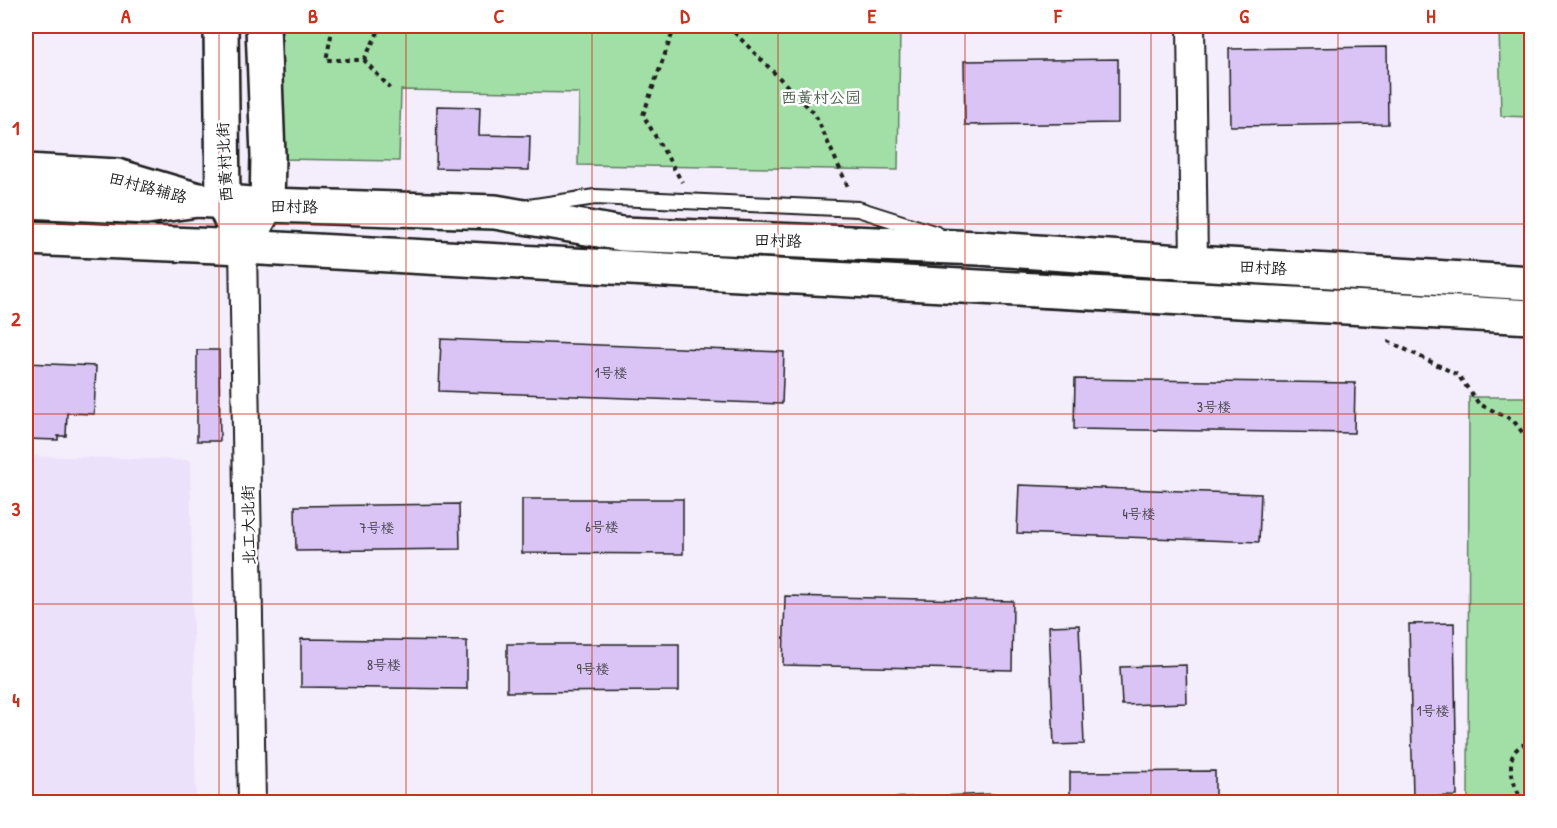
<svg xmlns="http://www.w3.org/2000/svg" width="1557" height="828" viewBox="0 0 1557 828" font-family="'Patrick Hand','LXGW WenKai TC',sans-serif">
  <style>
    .built { fill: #ece1fa }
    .green { fill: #a2dfa6; stroke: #5f7e61; stroke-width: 1.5 }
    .building { fill: #d9c4f5; stroke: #1c1c1c; stroke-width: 1.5 }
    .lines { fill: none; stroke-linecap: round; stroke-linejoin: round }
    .service-casing { stroke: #1c1c1c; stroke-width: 18 }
    .minor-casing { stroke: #1c1c1c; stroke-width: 30 }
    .tertiary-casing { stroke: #1c1c1c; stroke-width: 38 }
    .secondary-casing { stroke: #1c1c1c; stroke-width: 38 }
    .path { stroke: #1c1c1c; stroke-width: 4; stroke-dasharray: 4.5 4.5; stroke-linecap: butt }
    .service { stroke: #fff; stroke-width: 14 }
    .minor { stroke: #fff; stroke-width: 26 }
    .tertiary { stroke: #fff; stroke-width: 33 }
    .secondary { stroke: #fff; stroke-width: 33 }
    .grid { fill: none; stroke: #c8321e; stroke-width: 1.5; stroke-opacity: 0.55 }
    .labels { text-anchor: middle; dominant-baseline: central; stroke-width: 5; stroke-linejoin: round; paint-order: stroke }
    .number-label { font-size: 14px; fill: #4b4652 }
    .park-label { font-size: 16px; fill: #4b604c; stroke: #fff }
    .street-label { font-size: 16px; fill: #1c1c1c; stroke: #fff }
    .neatline { fill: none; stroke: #c8321e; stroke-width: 2 }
    .grid-label { font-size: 20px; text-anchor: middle; font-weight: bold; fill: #c8321e }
  </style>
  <rect width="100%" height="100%" fill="#f4edfc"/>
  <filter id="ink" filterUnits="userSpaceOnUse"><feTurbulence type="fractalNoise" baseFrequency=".0167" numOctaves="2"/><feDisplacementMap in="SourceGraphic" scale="12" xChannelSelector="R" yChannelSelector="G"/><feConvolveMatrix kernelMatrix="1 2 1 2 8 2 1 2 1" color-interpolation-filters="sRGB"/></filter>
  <g filter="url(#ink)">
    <path class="built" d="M26,456L190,460L196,802H26Z"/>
    <path class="green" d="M282,26H900L898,170L578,165L579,93L401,90L399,161L280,159Z
      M1499,26H1531V117L1501,116Z
      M1469,397H1531V802H1468Z"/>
    <path class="building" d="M1387,47L1388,124L1230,126L1229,49Z
      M1118,59V123L965,125L964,61Z
      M437,106L480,107L479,135L530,136L529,170L436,168Z
      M441,339L784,352L782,404L439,391Z
      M197,350H219L220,441H197Z
      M26,363L96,366L94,414L67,413L66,436H58V440L26,439Z
      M1075,379L1355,383L1354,433L1074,429Z
      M1019,485L1261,494L1259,542L1017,533Z
      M522,499H683V554L522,553Z
      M459,504L460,549L296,551L295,506Z
      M785,596L1013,601L1012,670L783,665Z
      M1454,623L1457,796L1413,797L1409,624Z
      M1079,625L1084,744L1054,745L1049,626Z
      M301,639L467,641V689L301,687Z
      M507,644H679V691L507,692Z
      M1186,665L1187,703L1122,705L1120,667Z
      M1215,771V802H1070V772Z
      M993,794L994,802H813V801Z"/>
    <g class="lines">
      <g class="service-casing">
        <path id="service" d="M529,207L595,197L858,209L937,234"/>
      </g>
      <g class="minor-casing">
        <path id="minor" d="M1191,26L1194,263
          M243,247L252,802"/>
      </g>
      <g class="tertiary-casing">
        <path id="tertiary" d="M221,26L223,202L243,247
          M26,171L117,176L198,200
          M243,247L267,205L268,156L263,26"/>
      </g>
      <g class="secondary-casing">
        <path id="secondary" d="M26,201L147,207L198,200L267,205L495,212L622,234L979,248L1194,263L1532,283
          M26,238L243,247L1532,317"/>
      </g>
      <path class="path" d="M333,26L326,60H364L390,88
        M675,26L643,115L682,182
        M728,26L815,114L849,189
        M364,60L381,26
        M1388,341L1458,375L1479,404L1513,420L1532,445
        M1532,615L1526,638L1532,656
        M1523,802C1512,782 1499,748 1532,742"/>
      <use href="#service" class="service"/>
      <use href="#minor" class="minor"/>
      <use href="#tertiary" class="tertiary"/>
      <use href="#secondary" class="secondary"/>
    </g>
  </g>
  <path class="grid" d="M219,26V802M406,26V802M592,26V802M778,26V802M965,26V802M1151,26V802M1338,26V802M26,224H1532M26,414H1532M26,604H1532"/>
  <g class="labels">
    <g class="number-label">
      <text x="611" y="372">1号楼</text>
      <text x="1214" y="406">3号楼</text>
      <text x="1139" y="513">4号楼</text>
      <text x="602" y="526">6号楼</text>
      <text x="377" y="527">7号楼</text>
      <text x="384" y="664">8号楼</text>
      <text x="593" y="668">9号楼</text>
      <text x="1433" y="710">1号楼</text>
    </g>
    <g class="park-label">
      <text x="821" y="97">西黄村公园</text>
    </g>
    <g class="street-label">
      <text transform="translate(224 162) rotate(-93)">西黄村北街</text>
      <text transform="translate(148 187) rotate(15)">田村路辅路</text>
      <text transform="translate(294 206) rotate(1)">田村路</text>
      <text transform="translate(778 240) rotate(2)">田村路</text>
      <text transform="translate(1263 267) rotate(3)">田村路</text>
      <text transform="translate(248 525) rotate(-91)">北工大北街</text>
    </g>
  </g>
  <rect width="1557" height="828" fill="none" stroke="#fff" stroke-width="66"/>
  <rect x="33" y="33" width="1491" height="762" class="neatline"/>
  <g class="grid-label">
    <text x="126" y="23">A</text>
    <text x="313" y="23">B</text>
    <text x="499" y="23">C</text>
    <text x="685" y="23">D</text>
    <text x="872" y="23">E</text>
    <text x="1058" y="23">F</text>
    <text x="1244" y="23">G</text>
    <text x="1431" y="23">H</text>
    <text x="16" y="135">1</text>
    <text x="16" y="326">2</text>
    <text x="16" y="516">3</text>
    <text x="16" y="707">4</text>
  </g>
</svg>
